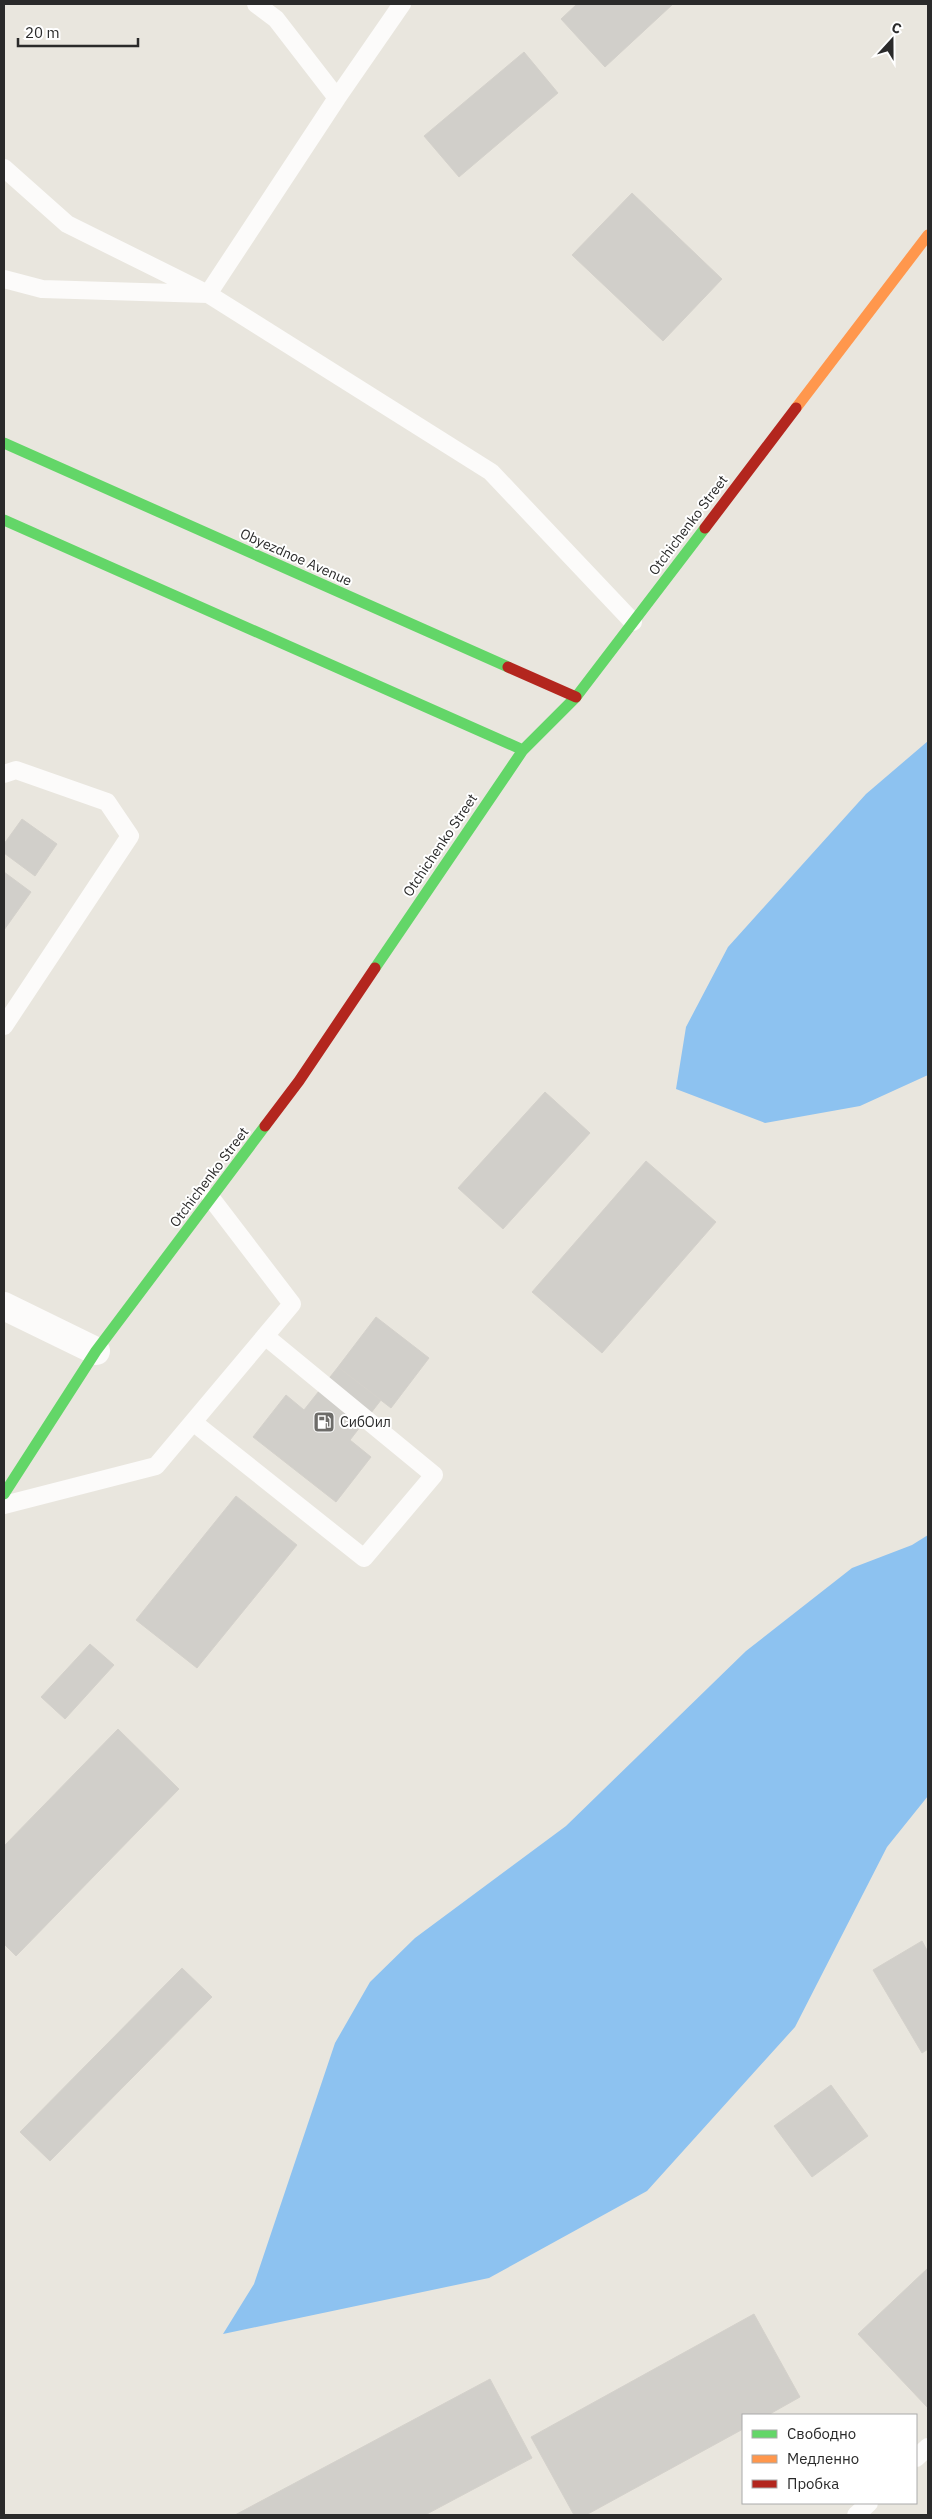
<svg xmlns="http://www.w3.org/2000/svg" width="932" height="2519" viewBox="0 0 932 2519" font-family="'IBM Plex Sans',sans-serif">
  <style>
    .water { fill: #8dc2f0 }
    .building { fill: #d1cfca; stroke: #d4d1cb }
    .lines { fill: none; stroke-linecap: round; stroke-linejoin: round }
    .lane { stroke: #fcfbfa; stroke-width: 18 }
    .street { stroke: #fcfbfa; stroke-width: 28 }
    .fast { stroke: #63d668; stroke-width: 11 }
    .slow { stroke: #ff974d; stroke-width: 11 }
    .jam { stroke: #b3261e; stroke-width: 11 }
    .labels { text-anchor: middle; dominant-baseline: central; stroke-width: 4; stroke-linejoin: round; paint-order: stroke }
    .street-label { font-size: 14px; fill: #2a2a2a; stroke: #fff }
    .poi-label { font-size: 14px; fill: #2a2a2a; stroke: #fff; text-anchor: start }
  </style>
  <rect width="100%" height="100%" fill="#e9e6de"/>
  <path class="water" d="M928,741V1075L860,1106L765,1123L676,1089L686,1027L728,947L866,794Z
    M928,1535V1796L887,1847L795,2027L647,2191L489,2278L223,2334L254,2284L335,2043L370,1982L415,1938L566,1826L746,1651L852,1568L912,1545Z"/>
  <path class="building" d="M577,4H673L605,67L561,19Z
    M524,52L558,93L459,177L424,136Z
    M632,193L722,279L663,341L572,255Z
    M22,819L57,844L35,876L4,853V844Z
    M4,872L31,892L4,930Z
    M545,1092L590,1133L503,1229L458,1188Z
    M646,1161L716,1222L602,1353L532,1292Z
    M376,1317L429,1358L391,1408L338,1367Z
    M338,1367L381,1400L350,1440L371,1457L336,1502L253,1437L286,1395L304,1410Z
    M236,1496L297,1545L197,1668L136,1620Z
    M90,1644L114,1665L65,1719L41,1697Z
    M118,1729L179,1789L16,1956L4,1944V1846Z
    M922,1941L928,1952V2049L922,2053L873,1970Z
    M182,1968L212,1997L50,2161L20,2132Z
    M831,2085L868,2136L812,2177L774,2126Z
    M928,2268V2408L858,2334Z
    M754,2314L800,2397L768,2415H743V2429L586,2515H574L531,2437Z
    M490,2379L532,2458L425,2515H235Z"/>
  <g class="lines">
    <path class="lane" d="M256,4L276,19L337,98L208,294L491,472L633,622
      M337,98L402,4
      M4,168L67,224L208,294L42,289L4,279
      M4,774L16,770L107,802L130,836L4,1026
      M193,1422L364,1558L434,1475L265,1336
      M4,1505L156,1466L292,1304L211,1198
      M916,2458L928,2447
      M856,2515L869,2503"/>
    <path class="street" d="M4,1306L96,1351"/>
    <path class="fast" d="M4,443L508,667
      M4,520L523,750
      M375,968L523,750L576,697L705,528
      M4,1494L96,1351L265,1126"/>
    <path class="slow" d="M796,408L928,235"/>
    <path class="jam" d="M705,528L796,408
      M508,667L576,697
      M265,1126L299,1081L375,968"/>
  </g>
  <defs>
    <g id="fuel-square" transform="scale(1.125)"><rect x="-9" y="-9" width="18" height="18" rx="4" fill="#6d6c69" stroke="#fff"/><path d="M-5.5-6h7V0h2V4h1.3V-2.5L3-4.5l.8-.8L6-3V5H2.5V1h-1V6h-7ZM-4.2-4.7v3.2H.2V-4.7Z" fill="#fff"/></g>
  </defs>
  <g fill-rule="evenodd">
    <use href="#fuel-square" x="324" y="1422"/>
  </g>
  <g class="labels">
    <g class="street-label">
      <text transform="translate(688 525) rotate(-53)">Otchichenko Street</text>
      <text transform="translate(296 557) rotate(24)">Obyezdnoe Avenue</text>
      <text transform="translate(440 845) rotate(-56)">Otchichenko Street</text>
      <text transform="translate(209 1177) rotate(-53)">Otchichenko Street</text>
    </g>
    <g class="poi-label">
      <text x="340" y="1422">СибОил</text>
    </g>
  </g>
  <rect width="932" height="2519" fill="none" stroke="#2a2a2a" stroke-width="10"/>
  <rect x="742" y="2414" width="175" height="90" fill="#ffffff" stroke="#aaaaaa"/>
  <rect x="752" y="2430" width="25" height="8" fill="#63d668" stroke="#aaaaaa"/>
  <text x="787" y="2439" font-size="15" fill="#2a2a2a">Свободно</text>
  <rect x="752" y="2455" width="25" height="8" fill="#ff974d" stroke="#aaaaaa"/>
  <text x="787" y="2464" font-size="15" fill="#2a2a2a">Медленно</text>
  <rect x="752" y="2480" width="25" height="8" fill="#b3261e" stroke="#aaaaaa"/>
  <text x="787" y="2489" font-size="15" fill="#2a2a2a">Пробка</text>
  <g transform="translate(892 40) rotate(21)" stroke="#ffffff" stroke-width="4" paint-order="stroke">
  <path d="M0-4L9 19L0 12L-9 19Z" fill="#2a2a2a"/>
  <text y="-8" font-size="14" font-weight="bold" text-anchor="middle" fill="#2a2a2a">С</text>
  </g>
  <path d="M18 38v8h120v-8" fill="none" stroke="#2a2a2a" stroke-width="2.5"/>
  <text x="25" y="38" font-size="15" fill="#2a2a2a" stroke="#ffffff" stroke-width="4" paint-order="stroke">20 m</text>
</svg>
